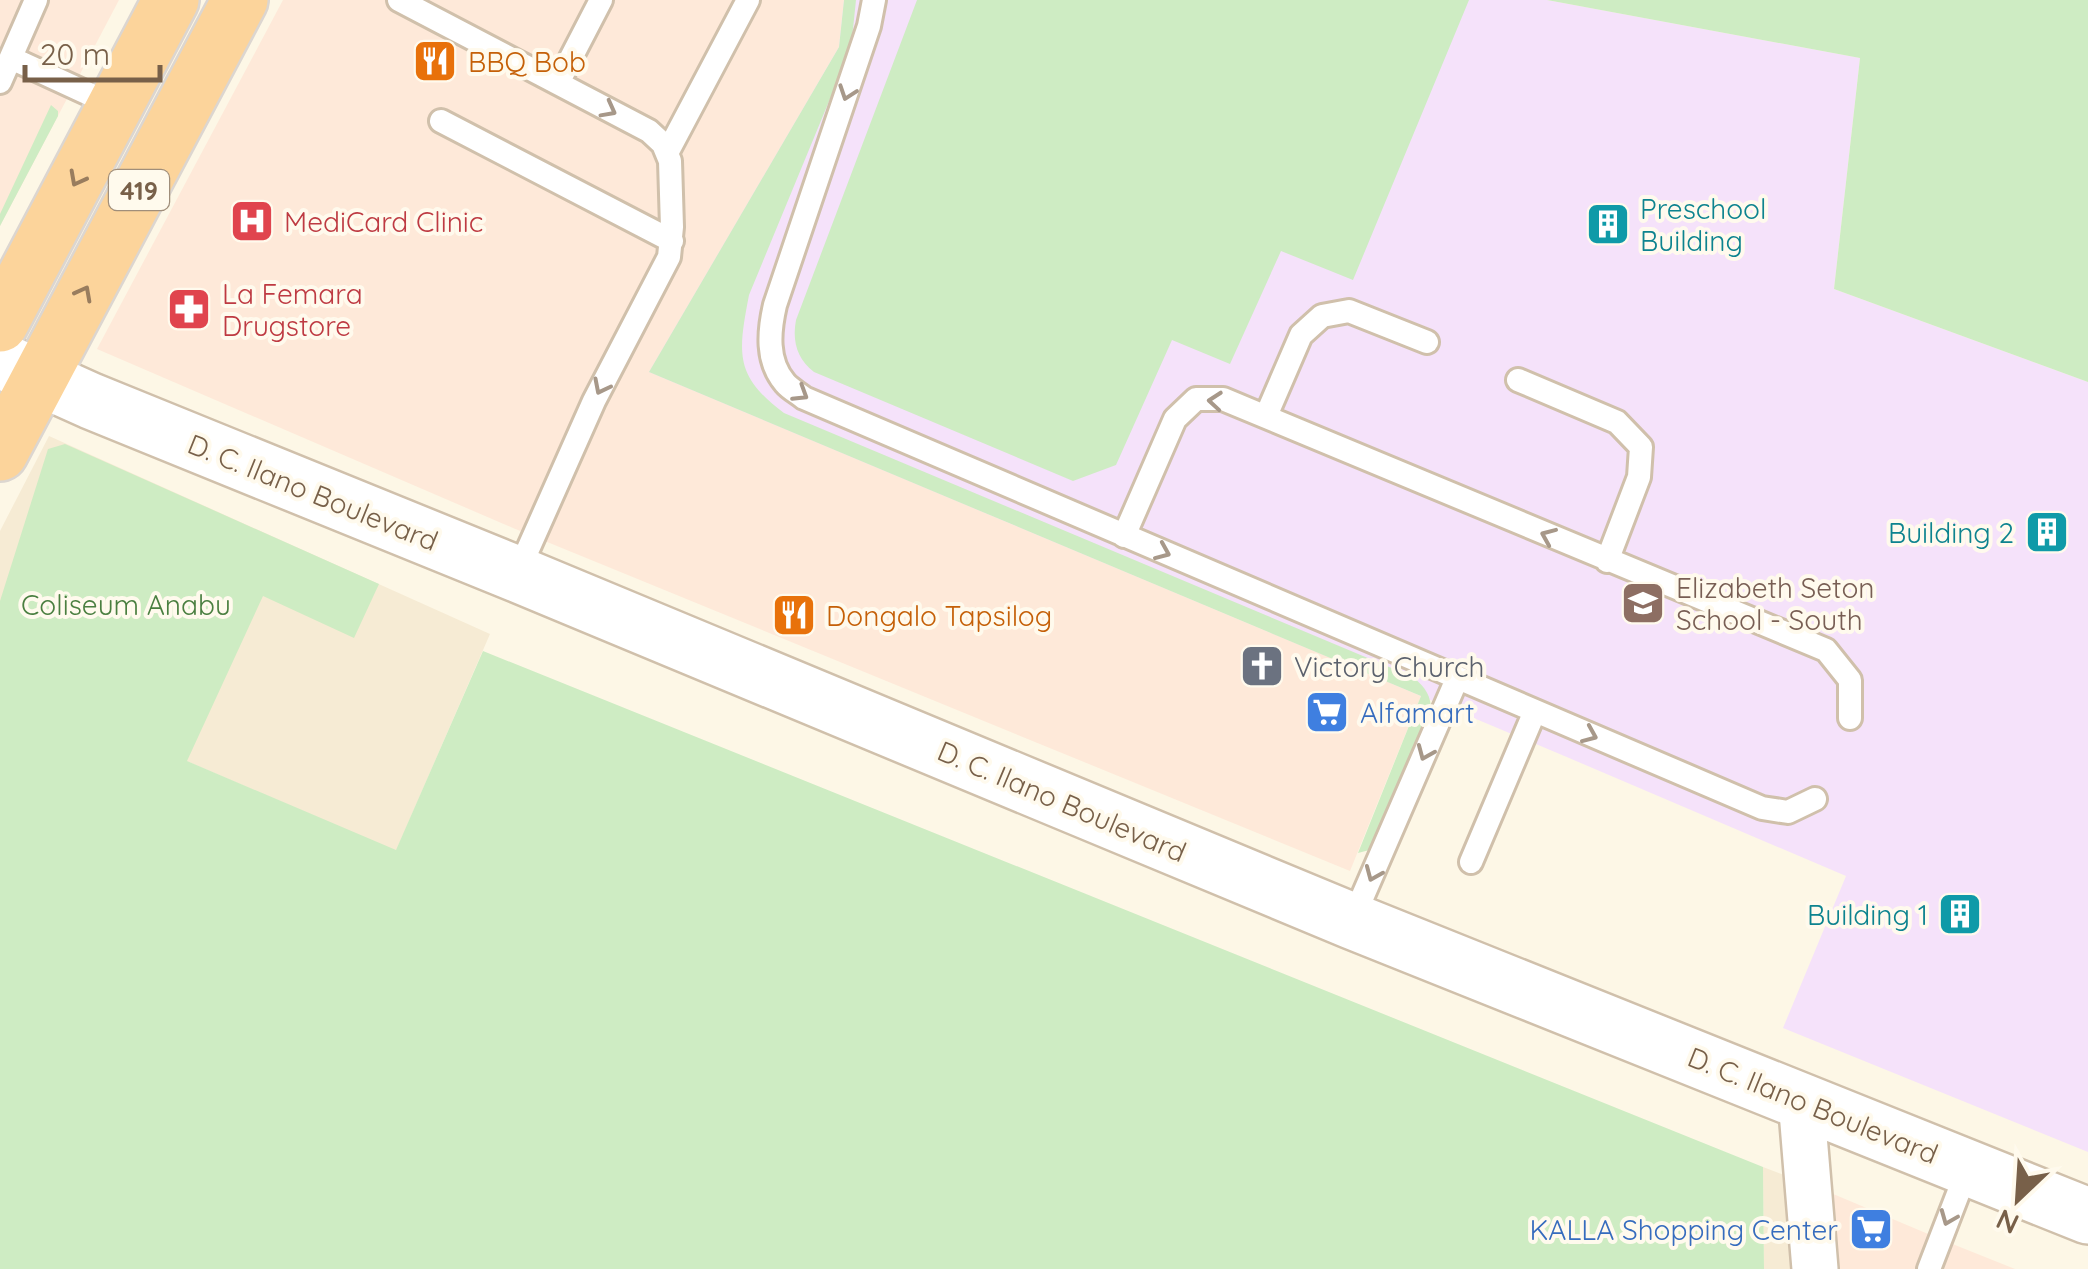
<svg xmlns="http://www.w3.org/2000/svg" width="2088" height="1269" viewBox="0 0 2088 1269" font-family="Quicksand,sans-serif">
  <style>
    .residential { fill: #f6ebd4 }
    .commercial { fill: #fee9d9 }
    .education { fill: #f5e2fa }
    .green { fill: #ceecc3 }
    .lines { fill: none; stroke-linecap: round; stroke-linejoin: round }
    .service-casing { stroke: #d0c0ab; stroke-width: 28 }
    .minor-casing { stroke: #d0c0ab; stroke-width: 50 }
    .tertiary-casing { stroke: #d0c0ab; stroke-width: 60 }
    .trunk-casing { stroke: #dcd6d0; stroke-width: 60 }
    .service { stroke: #fff; stroke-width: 22 }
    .minor { stroke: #fff; stroke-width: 45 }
    .tertiary { stroke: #fff; stroke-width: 55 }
    .trunk { stroke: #fcd49b; stroke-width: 55 }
    .oneway { stroke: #a79889 }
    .oneway2 { stroke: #997d5e }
    .labels { text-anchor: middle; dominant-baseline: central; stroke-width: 8; stroke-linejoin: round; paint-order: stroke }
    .shield { fill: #fffaed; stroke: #a08e7a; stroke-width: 2.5 }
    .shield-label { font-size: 25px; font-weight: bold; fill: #786049 }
    .food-label { font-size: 28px; fill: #c56008; stroke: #fffaed; text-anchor: start }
    .culture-label { font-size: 28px; fill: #0d838f; stroke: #fffaed; text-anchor: end }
    .health-label { font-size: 28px; fill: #be3a42; stroke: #fffaed; text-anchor: start }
    .street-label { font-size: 28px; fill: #786049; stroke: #fffaed }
    .education-label { font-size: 28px; fill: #785e54; stroke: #fffaed; text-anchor: start }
    .park-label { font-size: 28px; fill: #4a7f40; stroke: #fffaed }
    .worship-label { font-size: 28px; fill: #5b616d; stroke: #fffaed; text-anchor: start }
    .shop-label { font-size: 28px; fill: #366cbe; stroke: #fffaed; text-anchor: start }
  </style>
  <rect width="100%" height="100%" fill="#fdf7e6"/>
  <path class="residential" d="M49,436L490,634L396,851L0,681V531Z
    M1763,1167L1819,1188L1828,1269H1764Z"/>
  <path class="commercial" d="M0,0H119L0,226Z
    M283,0H844L839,47L650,372L1421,696L1350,871L513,528L97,349Z
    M1819,1188L1940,1239L2015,1269H1828Z"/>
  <path class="education" d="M844,0H1547L1860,58L1834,289L2088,382V1152L1783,1028L1846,876L1562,755L649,372L839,47Z"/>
  <path class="green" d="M844,0H856L851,48L749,295C738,353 734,376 784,413L1413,677C1427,689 1432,697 1431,716L1373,849L1358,853L1421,696L649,372L839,47Z
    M917,0H1469L1353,280L1281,251L1230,364L1172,340L1116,465L1073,481L814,372C797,359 792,341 796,320Z
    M1547,0H2088V382L1834,289L1860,58Z
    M51,105L58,111V116L0,226V214Z
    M65,444L379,584L354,638L263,596L187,761L396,850L483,651L1763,1167L1764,1269H0V601L48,449Z"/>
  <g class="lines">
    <g class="service-casing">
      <path id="service" d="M399,0L649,131L663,144L670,161L672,227L669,257L594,401L517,574
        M874,0L869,26L775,305C769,331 766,361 785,383C790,389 798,393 804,398L1762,808L1788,812L1815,799
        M11,58L115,106
        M0,82L36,0
        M558,83L601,0
        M441,121L672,241
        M667,153L748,0
        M1518,380L1617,422L1641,447L1639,477L1607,561
        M1266,416L1301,335L1322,316L1349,311L1427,342
        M1124,536L1175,419L1196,399H1223L1826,650L1850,680V718
        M1471,862L1535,711
        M1352,921L1457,679
        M1929,1269L1968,1168"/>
    </g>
    <g class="minor-casing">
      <path id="minor" d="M1801,1099L1815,1269"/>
    </g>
    <g class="tertiary-casing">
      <path id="tertiary" d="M0,360L91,401L517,574L1352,921L2088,1216"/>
    </g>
    <g class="trunk-casing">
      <path id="trunk" d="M0,324L171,0
        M0,453L240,0"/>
    </g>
    <use href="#service" class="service"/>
    <use href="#minor" class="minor"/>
    <use href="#tertiary" class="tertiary"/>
    <use href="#trunk" class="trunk"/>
  </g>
  <defs><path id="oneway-chevron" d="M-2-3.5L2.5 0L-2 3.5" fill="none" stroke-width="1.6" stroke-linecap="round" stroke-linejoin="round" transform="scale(2.5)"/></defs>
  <g class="oneway">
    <use href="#oneway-chevron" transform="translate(847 93) rotate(109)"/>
    <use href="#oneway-chevron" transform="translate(609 110) rotate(28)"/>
    <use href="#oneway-chevron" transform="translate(601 387) rotate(117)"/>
    <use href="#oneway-chevron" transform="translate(801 394) rotate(32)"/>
    <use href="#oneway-chevron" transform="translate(1215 401) rotate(-175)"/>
    <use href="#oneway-chevron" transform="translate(1548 536) rotate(-157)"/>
    <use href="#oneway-chevron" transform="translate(1163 552) rotate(23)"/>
    <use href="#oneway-chevron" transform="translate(1590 735) rotate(23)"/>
    <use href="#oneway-chevron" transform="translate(1425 753) rotate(113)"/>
    <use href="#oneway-chevron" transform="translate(1373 874) rotate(113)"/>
    <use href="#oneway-chevron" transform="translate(1948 1218) rotate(112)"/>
  </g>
  <g class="oneway2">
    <use href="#oneway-chevron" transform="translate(77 179) rotate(118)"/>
    <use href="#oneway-chevron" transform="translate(84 293) rotate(-62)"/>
  </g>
  <defs>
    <g id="restaurant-square" transform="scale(2.25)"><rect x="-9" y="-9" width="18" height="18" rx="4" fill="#e8710a" stroke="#fffaed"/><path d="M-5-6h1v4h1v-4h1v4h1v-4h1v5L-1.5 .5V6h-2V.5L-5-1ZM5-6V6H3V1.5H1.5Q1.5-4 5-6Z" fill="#fff"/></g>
    <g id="hospital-square" transform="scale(2.25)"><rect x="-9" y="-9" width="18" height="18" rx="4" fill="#e0444e" stroke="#fffaed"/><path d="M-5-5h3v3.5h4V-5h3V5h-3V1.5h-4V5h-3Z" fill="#fff"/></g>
    <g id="building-square" transform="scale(2.25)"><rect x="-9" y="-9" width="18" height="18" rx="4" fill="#0f9aa8" stroke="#fffaed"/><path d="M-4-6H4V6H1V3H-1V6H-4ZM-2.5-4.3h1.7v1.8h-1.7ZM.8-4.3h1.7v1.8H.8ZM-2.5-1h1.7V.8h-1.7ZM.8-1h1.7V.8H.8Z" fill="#fff"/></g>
    <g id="pharmacy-square" transform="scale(2.25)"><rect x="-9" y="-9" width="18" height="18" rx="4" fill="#e0444e" stroke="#fffaed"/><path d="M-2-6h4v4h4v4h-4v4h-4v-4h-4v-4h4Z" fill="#fff"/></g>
    <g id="school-square" transform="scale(2.25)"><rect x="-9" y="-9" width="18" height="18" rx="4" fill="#8d6e63" stroke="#fffaed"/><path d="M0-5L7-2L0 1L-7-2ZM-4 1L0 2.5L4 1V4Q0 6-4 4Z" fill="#fff"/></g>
    <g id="church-square" transform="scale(2.25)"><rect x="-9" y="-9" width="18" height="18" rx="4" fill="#6b7280" stroke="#fffaed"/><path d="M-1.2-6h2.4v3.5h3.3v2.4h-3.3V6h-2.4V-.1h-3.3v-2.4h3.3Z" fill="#fff"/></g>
    <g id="supermarket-square" transform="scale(2.25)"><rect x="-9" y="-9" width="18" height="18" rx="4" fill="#3f7fe0" stroke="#fffaed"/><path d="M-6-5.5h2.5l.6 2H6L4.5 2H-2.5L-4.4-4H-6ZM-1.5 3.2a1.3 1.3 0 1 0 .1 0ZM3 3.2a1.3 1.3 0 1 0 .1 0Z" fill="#fff"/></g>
  </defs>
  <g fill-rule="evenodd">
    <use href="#restaurant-square" x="435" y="61"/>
    <use href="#hospital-square" x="252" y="221"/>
    <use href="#building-square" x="1608" y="224"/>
    <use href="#pharmacy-square" x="189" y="309"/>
    <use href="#building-square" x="2047" y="532"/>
    <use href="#school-square" x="1643" y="603"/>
    <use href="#restaurant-square" x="794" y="615"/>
    <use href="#church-square" x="1262" y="666"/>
    <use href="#supermarket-square" x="1327" y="712"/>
    <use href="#building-square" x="1960" y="914"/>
    <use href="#supermarket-square" x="1871" y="1229"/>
  </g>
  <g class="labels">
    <rect class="shield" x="109" y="170" width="60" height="40" rx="8"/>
    <g class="shield-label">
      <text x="139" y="190">419</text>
    </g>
    <g class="food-label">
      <text x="468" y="61">BBQ Bob</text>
      <text x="826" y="615">Dongalo Tapsilog</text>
    </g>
    <g class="culture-label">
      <text x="1640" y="208" text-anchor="start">Preschool<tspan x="1640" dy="32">Building</tspan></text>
      <text x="2014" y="532">Building 2</text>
      <text x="1928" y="914">Building 1</text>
    </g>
    <g class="health-label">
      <text x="284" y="221">MediCard Clinic</text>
      <text x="222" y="293">La Femara<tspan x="222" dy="32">Drugstore</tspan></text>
    </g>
    <g class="street-label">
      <text transform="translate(313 492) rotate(22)">D. C. Ilano Boulevard</text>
      <text transform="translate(1062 801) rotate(23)">D. C. Ilano Boulevard</text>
      <text transform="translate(1813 1105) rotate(22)">D. C. Ilano Boulevard</text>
    </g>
    <g class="education-label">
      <text x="1676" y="587">Elizabeth Seton<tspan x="1676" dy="32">School - South</tspan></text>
    </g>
    <g class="park-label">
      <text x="126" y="604">Coliseum Anabu</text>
    </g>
    <g class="worship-label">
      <text x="1294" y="666">Victory Church</text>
    </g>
    <g class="shop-label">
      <text x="1360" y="712">Alfamart</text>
      <text x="1838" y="1229" text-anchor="end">KALLA Shopping Center</text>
    </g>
  </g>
  <g transform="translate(2018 1199) rotate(205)" stroke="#fffaed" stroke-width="8" paint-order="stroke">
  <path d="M0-8L18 38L0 25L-18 38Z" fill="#786049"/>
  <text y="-15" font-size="28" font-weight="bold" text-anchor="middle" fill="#786049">N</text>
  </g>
  <path d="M25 65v15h135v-15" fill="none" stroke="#786049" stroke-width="5"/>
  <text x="40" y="65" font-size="30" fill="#786049" stroke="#fffaed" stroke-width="8" paint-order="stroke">20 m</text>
</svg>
